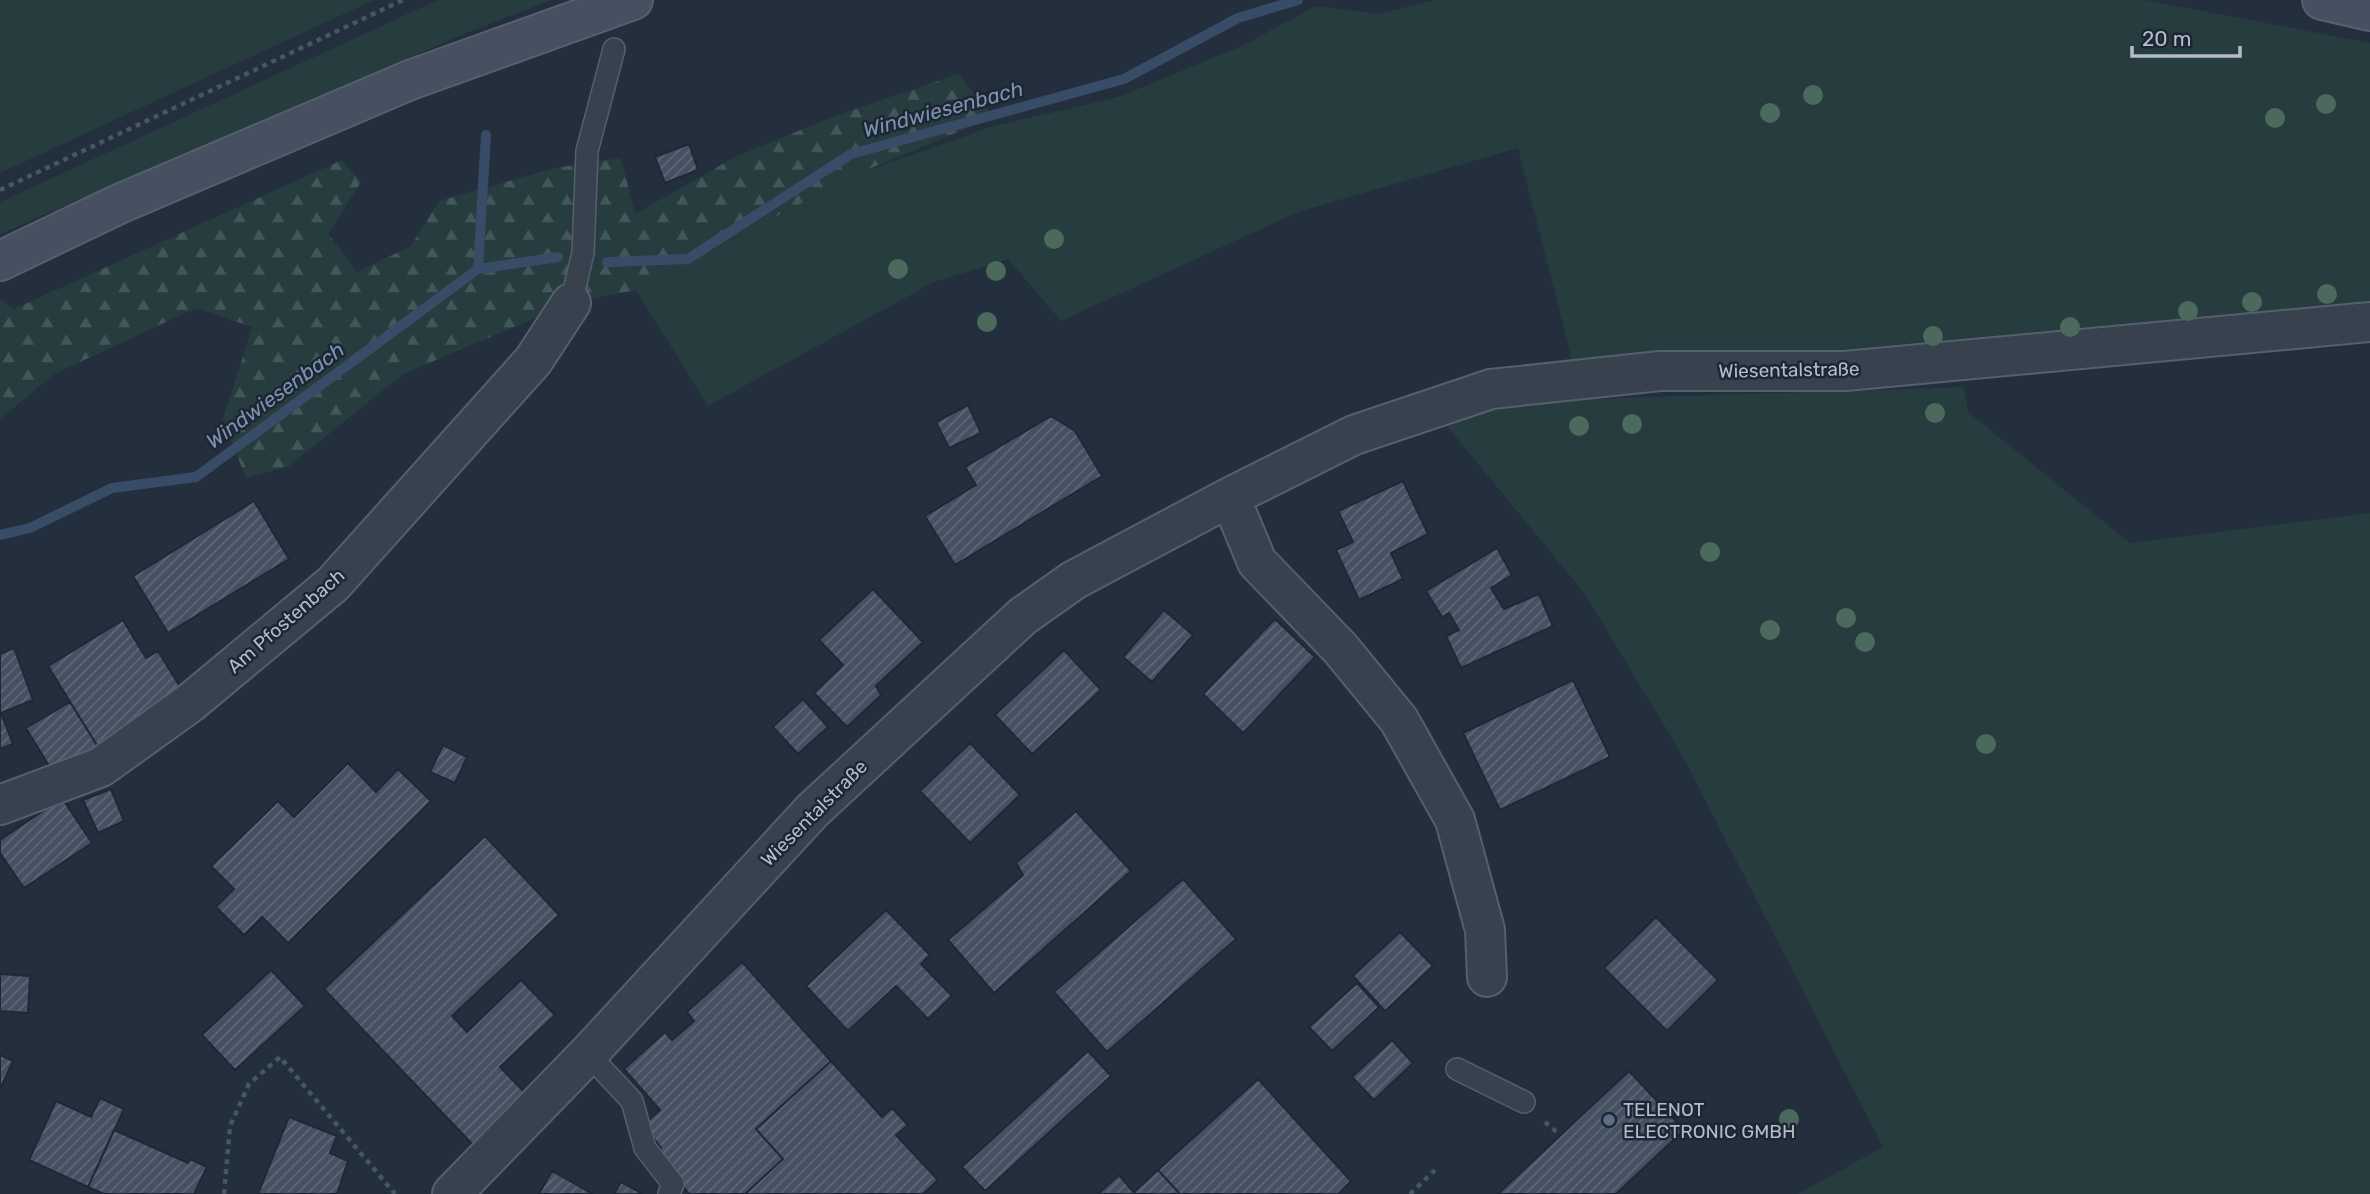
<svg xmlns="http://www.w3.org/2000/svg" width="2370" height="1194" viewBox="0 0 2370 1194" font-family="Rubik,sans-serif">
  <style>
    .grass { fill: #263c3f }
    .forest { fill: url(#forest-firs) }
    .lines { fill: none; stroke-linecap: round; stroke-linejoin: round }
    .stream { stroke: #394c67; stroke-width: 10 }
    .building { fill: url(#building-hatch); stroke: #1f2835; stroke-width: 2 }
    .lane-casing { stroke: #565f6c; stroke-width: 24 }
    .street-casing { stroke: #565f6c; stroke-width: 42 }
    .secondary-casing { stroke: #565f6c; stroke-width: 42 }
    .path { stroke: #44595c; stroke-width: 4.5; stroke-dasharray: 5 5; stroke-linecap: butt }
    .lane { stroke: #38414e; stroke-width: 21 }
    .street { stroke: #38414e; stroke-width: 38 }
    .secondary { stroke: #465061; stroke-width: 38 }
    .tree { fill: #4b6a5d }
    .service-dot { fill: #5c6f8a; stroke: #1d2633; stroke-width: 2.5 }
    .labels { text-anchor: middle; dominant-baseline: central; stroke-width: 5; stroke-linejoin: round; paint-order: stroke }
    .street-label { font-size: 19px; fill: #b4bcc9; stroke: #1d2633 }
    .poi-label { font-size: 19px; fill: #b4bcc9; stroke: #1d2633; text-anchor: start }
    .water-label { font-size: 21px; font-style: italic; fill: #7c92b1; stroke: #1d2633 }
  </style>
  <defs>
    <pattern id="forest-firs" width="22" height="20" patternUnits="userSpaceOnUse" patternTransform="scale(1.75)"><rect width="22" height="20" fill="#263c3f"/><path d="M5 1l3.5 6h-7zM16 11l3.5 6h-7z" fill="#435659"/></pattern>
    <pattern id="building-hatch" width="6" height="6" patternUnits="userSpaceOnUse" patternTransform="scale(1.75)"><rect width="6" height="6" fill="#455162"/><path d="M-1 1l2-2M0 6l6-6M5 7l2-2" fill="none" stroke="#5d6877"/></pattern>
  </defs>
  <rect width="100%" height="100%" fill="#242f3e"/>
  <path class="grass" d="M0,0H374L0,173Z
    M438,0H551L469,32L0,234V202Z
    M1434,0H2145L2370,43V304L1938,350L1572,360L1518,148L1298,212L1061,321L1008,259L934,282L708,406L636,290L857,174L991,127L1118,97L1240,47L1316,6L1378,14Z
    M1964,387L1968,412L2130,543L2370,513V1194H1798L1883,1147L1681,753L1585,594L1443,421L1522,401Z"/>
  <path class="forest" d="M958,74L994,117L857,174L636,290L571,303L403,374L289,466L246,478L223,420L252,327L196,308L54,374L0,419V299L14,309L342,160L361,182L328,234L357,272L411,246L439,201L555,168L621,158L635,214L737,156L832,117Z"/>
  <g class="lines">
    <path class="stream" d="M607,262L688,259L851,154L1124,79L1238,18L1298,0
      M478,269L486,135
      M0,535L30,528L112,488L196,477L478,269L558,257"/>
  </g>
  <path class="building" d="M689,144L698,170L665,183L655,157Z
    M968,405L981,433L949,448L936,422Z
    M1051,416L1075,431L1102,476L955,565L925,516L976,485L965,467Z
    M1403,481L1428,534L1391,553L1403,579L1359,600L1336,550L1353,542L1338,511Z
    M254,501L289,559L168,633L133,576Z
    M1497,548L1512,575L1491,588L1504,609L1539,594L1553,626L1461,668L1446,636L1459,630L1449,613L1442,617L1426,591Z
    M873,589L923,642L876,686L881,695L847,727L814,693L843,665L819,640Z
    M1164,610L1193,635L1152,682L1123,657Z
    M1275,619L1315,657L1243,733L1203,694Z
    M123,620L146,658L158,651L185,695L98,747L48,666Z
    M14,648L33,700L1,713L13,744L0,749V654Z
    M1064,650L1101,690L1032,754L995,715Z
    M1573,680L1610,757L1500,810L1463,733Z
    M803,699L828,727L798,754L773,727Z
    M70,702L98,747L54,774L26,728Z
    M970,743L1020,795L970,843L920,791Z
    M443,745L467,757L455,783L430,772Z
    M348,763L376,792L398,769L431,801L288,943L262,917L244,935L216,907L234,889L211,866L278,801L294,817Z
    M111,789L124,821L98,833L83,800Z
    M62,798L92,843L24,888L0,853V840Z
    M1076,811L1131,871L994,993L948,940L1023,875L1016,863Z
    M485,836L559,915L452,1016L467,1032L521,980L555,1015L500,1067L530,1098L477,1149L324,989Z
    M1183,879L1236,939L1107,1052L1054,992Z
    M886,910L930,955L921,964L952,996L928,1019L896,986L848,1031L806,986Z
    M1656,917L1718,980L1667,1031L1604,968Z
    M1400,932L1433,966L1385,1011L1353,976Z
    M742,962L831,1061L756,1129L783,1159L745,1194H689L659,1157L661,1148L650,1133L648,1121L660,1110L624,1069L665,1032L672,1040L694,1021L687,1012Z
    M271,970L305,1006L235,1070L202,1035Z
    M0,974L30,976L28,1013L0,1011Z
    M1357,983L1379,1007L1332,1051L1309,1027Z
    M1392,1040L1413,1063L1374,1100L1352,1077Z
    M1088,1051L1111,1076L985,1191L962,1167Z
    M0,1055L13,1061L0,1089Z
    M831,1061L882,1117L892,1108L908,1125L896,1135L938,1180L923,1194H745L783,1159L756,1129Z
    M1629,1071L1684,1130L1616,1194H1498Z
    M1258,1079L1351,1181L1338,1194H1180L1158,1170Z
    M100,1098L124,1109L88,1187L29,1160L56,1101L91,1117Z
    M289,1117L337,1136L330,1153L348,1161L337,1194H258Z
    M114,1130L188,1163L190,1159L207,1167L194,1194H104L88,1187Z
    M1158,1170L1180,1194H1135L1134,1192Z
    M552,1171L593,1194H539Z
    M1119,1175L1135,1194H1098Z
    M621,1182L643,1194H614Z"/>
  <g class="lines">
    <g class="lane-casing">
      <path id="lane" d="M571,303L583,253L587,151L614,49
        M588,1054L632,1101L645,1148L673,1184L669,1194
        M1457,1069L1524,1102"/>
    </g>
    <g class="street-casing">
      <path id="street" d="M1230,497L1257,562L1340,648L1399,720L1455,820L1485,930L1487,977
        M0,805L101,767L190,703L333,584L533,361L571,303
        M452,1194L588,1054L813,810L1023,616L1074,580L1230,497L1354,435L1491,389L1660,371H1845L2370,322"/>
    </g>
    <g class="secondary-casing">
      <path id="secondary" d="M2322,0L2370,11
        M0,261L119,204L410,80L633,0"/>
    </g>
    <path class="path" d="M0,190L403,0
      M1545,1122L1560,1135
      M224,1194L230,1126L249,1084L280,1057L395,1194
      M1410,1194L1435,1170"/>
    <use href="#lane" class="lane"/>
    <use href="#street" class="street"/>
    <use href="#secondary" class="secondary"/>
  </g>
  <g class="tree">
    <circle cx="1813" cy="95" r="10"/>
    <circle cx="2326" cy="104" r="10"/>
    <circle cx="1770" cy="113" r="10"/>
    <circle cx="2275" cy="118" r="10"/>
    <circle cx="1054" cy="239" r="10"/>
    <circle cx="898" cy="269" r="10"/>
    <circle cx="996" cy="271" r="10"/>
    <circle cx="2327" cy="294" r="10"/>
    <circle cx="2252" cy="302" r="10"/>
    <circle cx="2188" cy="311" r="10"/>
    <circle cx="987" cy="322" r="10"/>
    <circle cx="2070" cy="327" r="10"/>
    <circle cx="1933" cy="336" r="10"/>
    <circle cx="1935" cy="413" r="10"/>
    <circle cx="1632" cy="424" r="10"/>
    <circle cx="1579" cy="426" r="10"/>
    <circle cx="1710" cy="552" r="10"/>
    <circle cx="1846" cy="618" r="10"/>
    <circle cx="1770" cy="630" r="10"/>
    <circle cx="1865" cy="642" r="10"/>
    <circle cx="1986" cy="744" r="10"/>
    <circle cx="1789" cy="1119" r="10"/>
  </g>
  <circle class="service-dot" cx="1609" cy="1120" r="7"/>
  <g class="labels">
    <g class="street-label">
      <text transform="translate(1789 370) rotate(-1)">Wiesentalstraße</text>
      <text transform="translate(286 621) rotate(-41)">Am Pfostenbach</text>
      <text transform="translate(814 813) rotate(-45)">Wiesentalstraße</text>
    </g>
    <g class="poi-label">
      <text x="1623" y="1109">TELENOT<tspan x="1623" dy="22">ELECTRONIC GMBH</tspan></text>
    </g>
    <g class="water-label">
      <text transform="translate(943 109) rotate(-15)">Windwiesenbach</text>
      <text transform="translate(275 395) rotate(-36)">Windwiesenbach</text>
    </g>
  </g>
  <path d="M2132 46v10h108v-10" fill="none" stroke="#b4bcc9" stroke-width="3.5"/>
  <text x="2142" y="46" font-size="21" fill="#b4bcc9" stroke="#1d2633" stroke-width="5" paint-order="stroke">20 m</text>
</svg>
